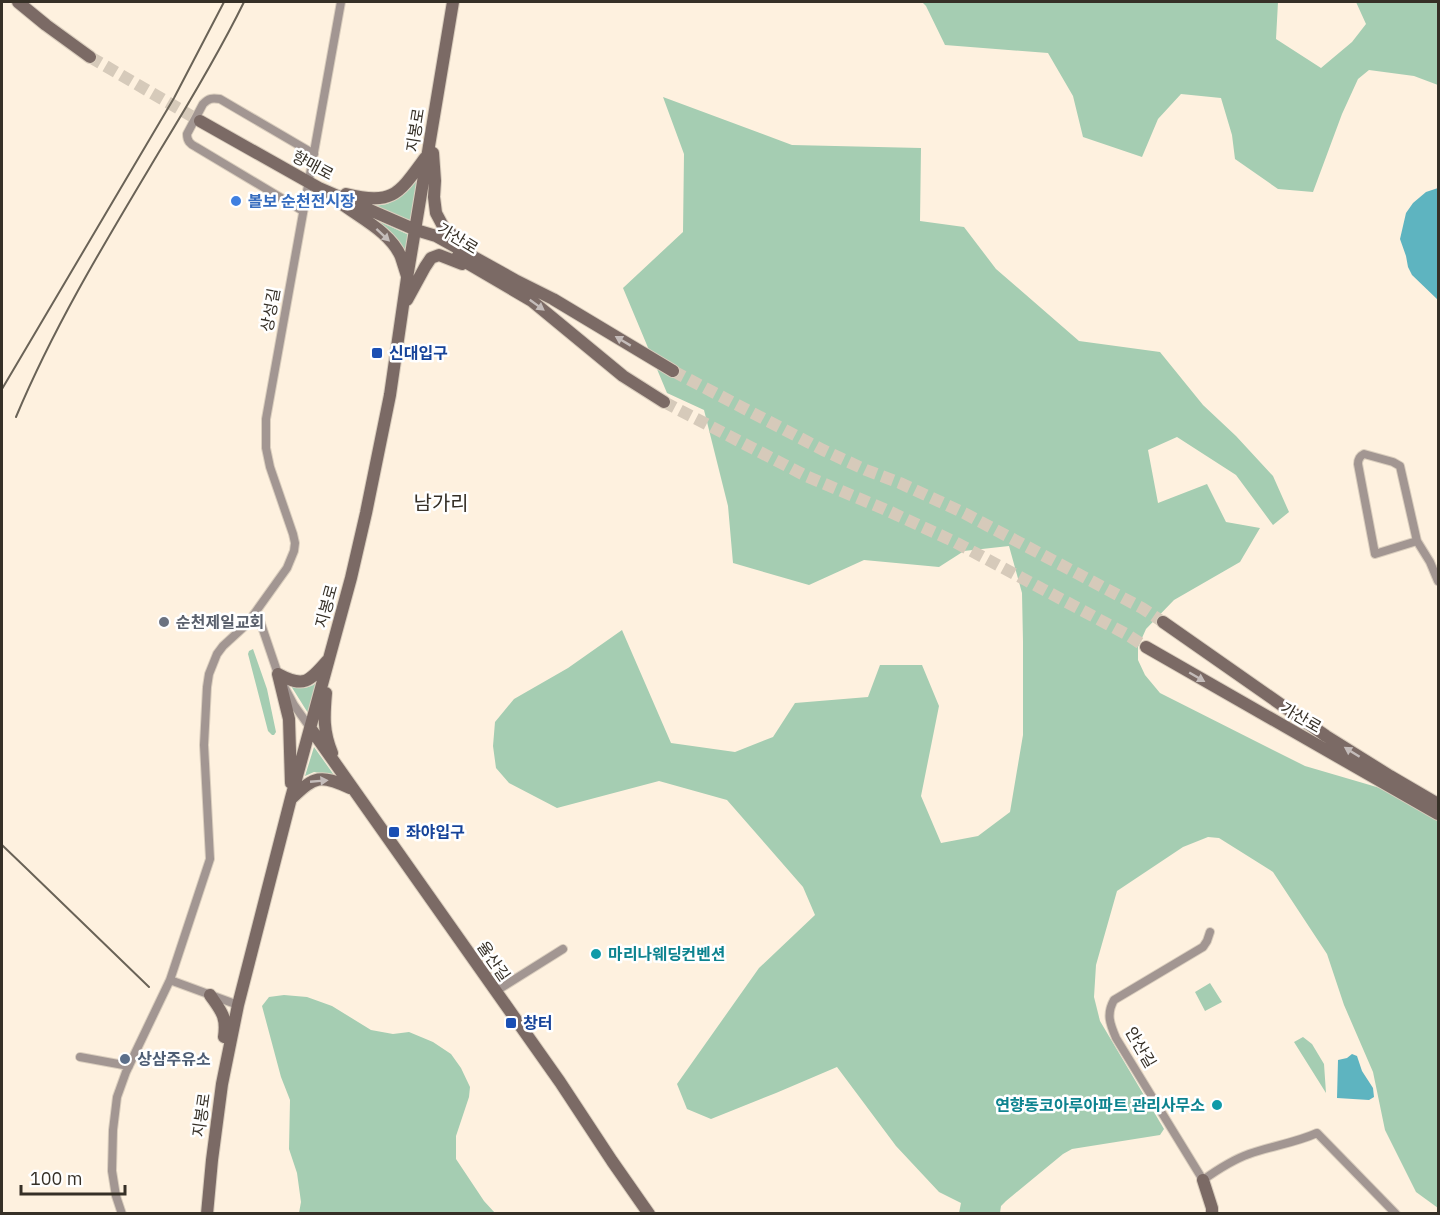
<svg xmlns="http://www.w3.org/2000/svg" width="1440" height="1215" viewBox="0 0 1440 1215" font-family="'IBM Plex Sans','Noto Sans KR',sans-serif">
  <style>
    .green { fill: #a5cdb2 }
    .water { fill: #5eb4c0 }
    .lines { fill: none; stroke-linecap: round; stroke-linejoin: round }
    .secondary-tunnel { stroke: #d6caba; stroke-width: 12; stroke-dasharray: 12 6; stroke-linecap: butt }
    .street-casing { stroke: #dacebe; stroke-width: 10 }
    .secondary-casing { stroke: #dacebe; stroke-width: 14 }
    .street { stroke: #a29692; stroke-width: 8 }
    .secondary { stroke: #7b6a65; stroke-width: 12 }
    .rail { stroke: #6a6357; stroke-width: 2 }
    .oneway { fill: #c4bcba }
    .shop-dot { fill: #3f7fe0; stroke: #fff; stroke-width: 2 }
    .transit-dot { fill: #1a4fb4; stroke: #fff; stroke-width: 2 }
    .worship-dot { fill: #6b7280; stroke: #fff; stroke-width: 2 }
    .culture-dot { fill: #0f9aa8; stroke: #fff; stroke-width: 2 }
    .service-dot { fill: #5c6f8a; stroke: #fff; stroke-width: 2 }
    .labels { text-anchor: middle; dominant-baseline: central; stroke-width: 5; stroke-linejoin: round; paint-order: stroke }
    .street-label { font-size: 16px; fill: #363027; stroke: #fff }
    .shop-label { font-size: 16px; font-weight: bold; fill: #366cbe; stroke: #fff; text-anchor: start }
    .transit-label { font-size: 16px; font-weight: bold; fill: #164399; stroke: #fff; text-anchor: start }
    .worship-label { font-size: 16px; font-weight: bold; fill: #5b616d; stroke: #fff; text-anchor: start }
    .culture-label { font-size: 16px; font-weight: bold; fill: #0d838f; stroke: #fff; text-anchor: start }
    .service-label { font-size: 16px; font-weight: bold; fill: #4e5e75; stroke: #fff; text-anchor: start }
    .quarter-label { font-size: 20px; fill: #363027; stroke: #fff }
  </style>
  <rect width="100%" height="100%" fill="#fef1df"/>
  <path class="green" d="M922,2H1278L1276,39L1321,68L1352,42L1366,24L1356,2H1438V85L1414,76L1369,70L1358,79L1342,114L1313,192L1278,189L1235,159L1232,135L1221,98L1181,94L1158,119L1142,157L1083,137L1073,96L1048,53L945,45L926,6Z
    M663,97L792,145L921,148L920,221L964,227L996,269L1079,341L1160,352L1203,405L1236,436L1273,476L1289,512L1273,525L1236,475L1177,437L1148,450L1158,503L1207,484L1226,522L1260,528L1240,562L1174,600L1146,629L1138,647V660L1145,675L1160,693L1305,766L1438,805V1208L1416,1192L1385,1130L1373,1072L1344,1005L1327,954L1273,872L1219,838L1208,837L1183,847L1117,891L1096,965L1094,997L1100,1021L1164,1129L1160,1135L1072,1149L1063,1154L1006,1201L1001,1206L1000,1213H959L961,1203L939,1192L896,1146L837,1067L776,1093L711,1119L687,1109L677,1084L759,968L815,915L803,887L727,800L659,781L557,808L509,783L496,768L493,746L495,722L514,699L568,668L622,630L671,743L735,752L773,737L795,703L868,697L880,665H922L939,706L921,796L941,843L978,836L1010,812L1023,735V642L1022,593L1009,546L964,551L939,567L864,560L809,585L733,563L728,506L704,410L667,393L623,288L683,232L684,154Z
    M417,180L411,221L371,205C392,208 405,194 417,180Z
    M369,217L409,235L406,256Z
    M253,649L267,689L276,732L274,735H272L268,731L248,654L249,651Z
    M316,683L308,713L291,686C299,689 309,689 316,683Z
    M314,747L334,775L314,772L305,776Z
    M1210,983L1222,1002L1205,1011L1195,992Z
    M284,995L307,997L332,1006L371,1030L393,1034L409,1032L433,1042L451,1054L461,1068L470,1087L469,1097L456,1136V1159L484,1201L495,1213H299L301,1202L297,1173L289,1149L290,1100L281,1077L262,1006L269,997Z
    M1303,1037L1312,1044L1324,1064L1326,1093L1294,1042Z"/>
  <path class="water" d="M1438,188V300L1412,275L1408,267L1406,256L1400,239L1406,213L1413,203L1426,192Z
    M1352,1054L1357,1056L1362,1071L1373,1088L1374,1097L1369,1100L1337,1098L1338,1060L1347,1058Z"/>
  <g class="lines">
    <path class="secondary-tunnel" d="M90,57L200,121
      M673,371L823,450L866,470L900,483L964,513L1142,608L1163,622
      M664,402L806,476L884,509L955,542L1126,634L1146,647"/>
    <g class="street-casing">
      <path id="street" d="M303,211L196,147C190,144 187,141 187,134L203,104C209,98 212,98 220,99L314,154
        M1417,541L1375,554L1358,464C1358,459 1360,456 1364,454L1393,462L1400,466L1417,541L1430,562L1438,581
        M257,612L279,677
        M285,688L294,705L311,729
        M1210,932L1207,941L1203,947L1114,1000C1106,1014 1110,1024 1116,1038L1203,1180C1217,1170 1232,1160 1249,1154C1271,1146 1295,1143 1317,1133L1396,1214
        M170,980L238,1005
        M496,991L563,949
        M80,1057L129,1066
        M122,1214L116,1196L112,1171L113,1130L117,1097L126,1072L170,980L210,859L204,745L207,687L209,674L217,654L223,646L247,624L287,568L294,551L295,543L293,534L270,467L266,448V419L341,2"/>
    </g>
    <g class="secondary-casing">
      <path id="secondary" d="M18,2L46,25L90,57
        M200,121L319,188L416,230L436,236L515,280L553,299L673,371
        M433,153L435,181L434,197L436,213L444,228L466,246
        M346,194C393,205 398,195 425,158
        M342,204C362,219 391,233 401,257C403,263 405,270 407,276
        M457,257L532,301L623,376L664,402
        M407,300L425,267L431,258L439,255L462,264
        M1163,622L1326,736L1390,776L1438,804
        M1146,647L1438,814
        M278,674L289,719L291,783
        M278,674C304,688 309,682 327,661
        M326,693C324,716 323,731 332,753
        M311,729L560,1082L612,1161L649,1214
        M292,798C315,776 320,774 350,788
        M210,995C221,1011 227,1016 224,1037
        M1203,1180L1212,1208V1214
        M207,1214L212,1160L222,1084L238,1005L291,798L351,578L366,513L390,395L407,278L453,2"/>
    </g>
    <use href="#street" class="street"/>
    <use href="#secondary" class="secondary"/>
    <path class="rail" d="M2,389L174,98L224,2
      M16,417C55,324 107,239 159,152C189,103 219,53 244,2
      M2,845L27,869L149,987"/>
  </g>
  <defs><path id="oneway-solid" d="M-6-.8H1V-3.2L6.5 0L1 3.2V.8H-6Z" transform="scale(1.5)"/></defs>
  <g class="oneway">
    <use href="#oneway-solid" transform="translate(383 235) rotate(43)"/>
    <use href="#oneway-solid" transform="translate(537 305) rotate(36)"/>
    <use href="#oneway-solid" transform="translate(623 341) rotate(-149)"/>
    <use href="#oneway-solid" transform="translate(1197 677) rotate(30)"/>
    <use href="#oneway-solid" transform="translate(1352 752) rotate(-148)"/>
    <use href="#oneway-solid" transform="translate(319 781) rotate(-5)"/>
  </g>
  <circle class="shop-dot" cx="236" cy="201" r="6"/>
  <g class="transit-dot">
    <rect x="371" y="347" width="12" height="12" rx="3"/>
    <rect x="388" y="826" width="12" height="12" rx="3"/>
    <rect x="505" y="1017" width="12" height="12" rx="3"/>
  </g>
  <circle class="worship-dot" cx="164" cy="622" r="6"/>
  <g class="culture-dot">
    <circle cx="596" cy="954" r="6"/>
    <circle cx="1217" cy="1105" r="6"/>
  </g>
  <circle class="service-dot" cx="125" cy="1059" r="6"/>
  <g class="labels">
    <g class="street-label">
      <text transform="translate(415 130) rotate(-81)">지봉로</text>
      <text transform="translate(313 165) rotate(28)">향매로</text>
      <text transform="translate(458 238) rotate(31)">가산로</text>
      <text transform="translate(270 310) rotate(-80)">상성길</text>
      <text transform="translate(326 606) rotate(-75)">지봉로</text>
      <text transform="translate(1301 717) rotate(30)">가산로</text>
      <text transform="translate(494 961) rotate(55)">율산길</text>
      <text transform="translate(1141 1047) rotate(60)">안산길</text>
      <text transform="translate(201 1115) rotate(-82)">지봉로</text>
    </g>
    <g class="shop-label">
      <text x="248" y="201">볼보 순천전시장</text>
    </g>
    <g class="transit-label">
      <text x="389" y="353">신대입구</text>
      <text x="406" y="832">좌야입구</text>
      <text x="523" y="1023">창터</text>
    </g>
    <g class="worship-label">
      <text x="176" y="622">순천제일교회</text>
    </g>
    <g class="culture-label">
      <text x="608" y="954">마리나웨딩컨벤션</text>
      <text x="1205" y="1105" text-anchor="end">연향동코아루아파트 관리사무소</text>
    </g>
    <g class="service-label">
      <text x="137" y="1059">상삼주유소</text>
    </g>
    <g class="quarter-label">
      <text x="441" y="502">남가리</text>
    </g>
  </g>
  <rect width="1440" height="1215" fill="none" stroke="#363027" stroke-width="6"/>
  <path d="M21 1185v9h104v-9" fill="none" stroke="#363027" stroke-width="3"/>
  <text x="30" y="1185" font-size="18" fill="#363027" stroke="#ffffff" stroke-width="4.5" paint-order="stroke">100 m</text>
</svg>
